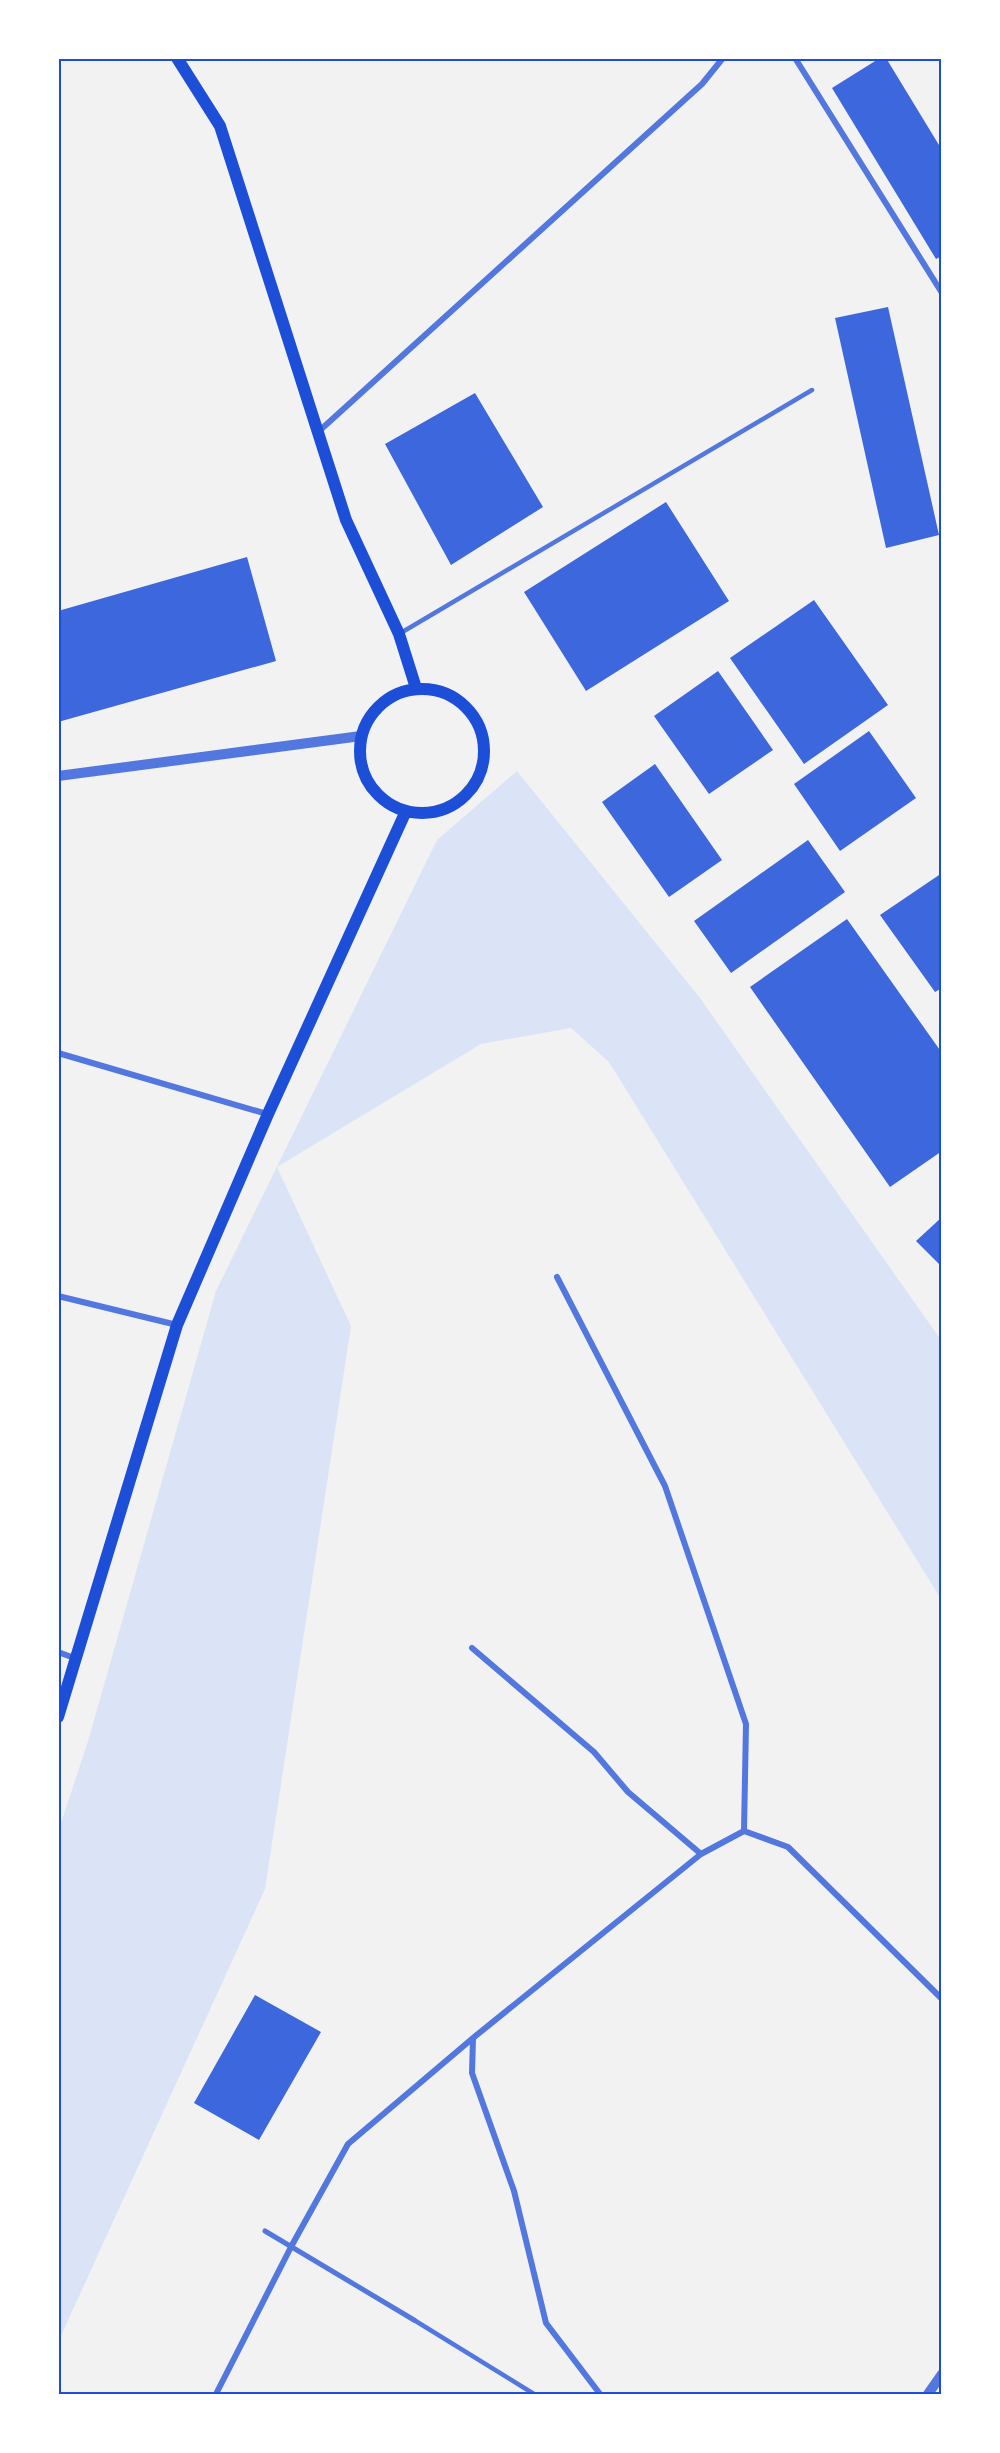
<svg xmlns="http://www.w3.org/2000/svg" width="1000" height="2453" viewBox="0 0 1000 2453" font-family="'Alegreya Sans',sans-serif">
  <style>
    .green { fill: #dbe4f7 }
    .building { fill: #3d67dc }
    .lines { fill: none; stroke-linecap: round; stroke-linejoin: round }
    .service { stroke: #5277de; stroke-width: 4.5 }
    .pedestrian { stroke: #5277de; stroke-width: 5 }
    .minor { stroke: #5277de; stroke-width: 6 }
    .tertiary { stroke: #5277de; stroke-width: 10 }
    .secondary { stroke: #1d4ed8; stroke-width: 12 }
    .neatline { fill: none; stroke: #1d4ed8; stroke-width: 2 }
  </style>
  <rect width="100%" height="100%" fill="#f2f2f2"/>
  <path class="green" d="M517,771L700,998L941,1340V1599L609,1062L571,1028L481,1044L277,1167L351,1326L265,1889L59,2340V1829L88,1741L216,1291L437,840Z"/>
  <path class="building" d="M880,58H886L942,150V256L936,259L832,88Z
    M888,307L939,535L886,548L835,318Z
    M475,393L543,507L451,565L385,444Z
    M666,502L729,601L586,691L524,592Z
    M247,557L276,661L58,722V611Z
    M814,600L888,705L804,764L730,658Z
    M718,671L773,750L709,794L654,716Z
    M869,731L916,798L840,851L794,784Z
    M655,764L722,860L669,897L602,802Z
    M808,840L845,892L731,973L694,921Z
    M942,873V988L935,992L880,915Z
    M847,919L942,1053V1151L890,1187L750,987Z
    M942,1217V1267L916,1241Z
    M255,1995L321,2032L259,2140L194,2103Z"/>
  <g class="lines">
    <path class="service" d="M399,634L812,390
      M414,2320L534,2394"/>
    <path class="pedestrian" d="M265,2231L414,2320"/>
    <path class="minor" d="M795,58L942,293
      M317,433L702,84L723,58
      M58,1053L267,1114
      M557,1277L665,1486L746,1724L744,1831
      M58,1296L177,1325
      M472,1648L594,1752L628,1792L701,1854
      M58,1652L77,1659
      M216,2394L292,2245L348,2144L473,2038
      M600,2394L546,2323L514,2191L472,2073L473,2038L701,1854L744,1831L788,1847L942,1999"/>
    <path class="tertiary" d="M58,776L361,736
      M928,2394L942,2374"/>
    <path class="secondary" d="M177,58L220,126L346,520L399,634L416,688
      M360 751a62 62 0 1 1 124 0a62 62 0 1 1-124 0Z
      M58,1717L177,1325L268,1114L406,811"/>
  </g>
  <rect width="1000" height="2453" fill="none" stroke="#ffffff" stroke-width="120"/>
  <rect x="60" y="60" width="880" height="2333" class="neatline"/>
</svg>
